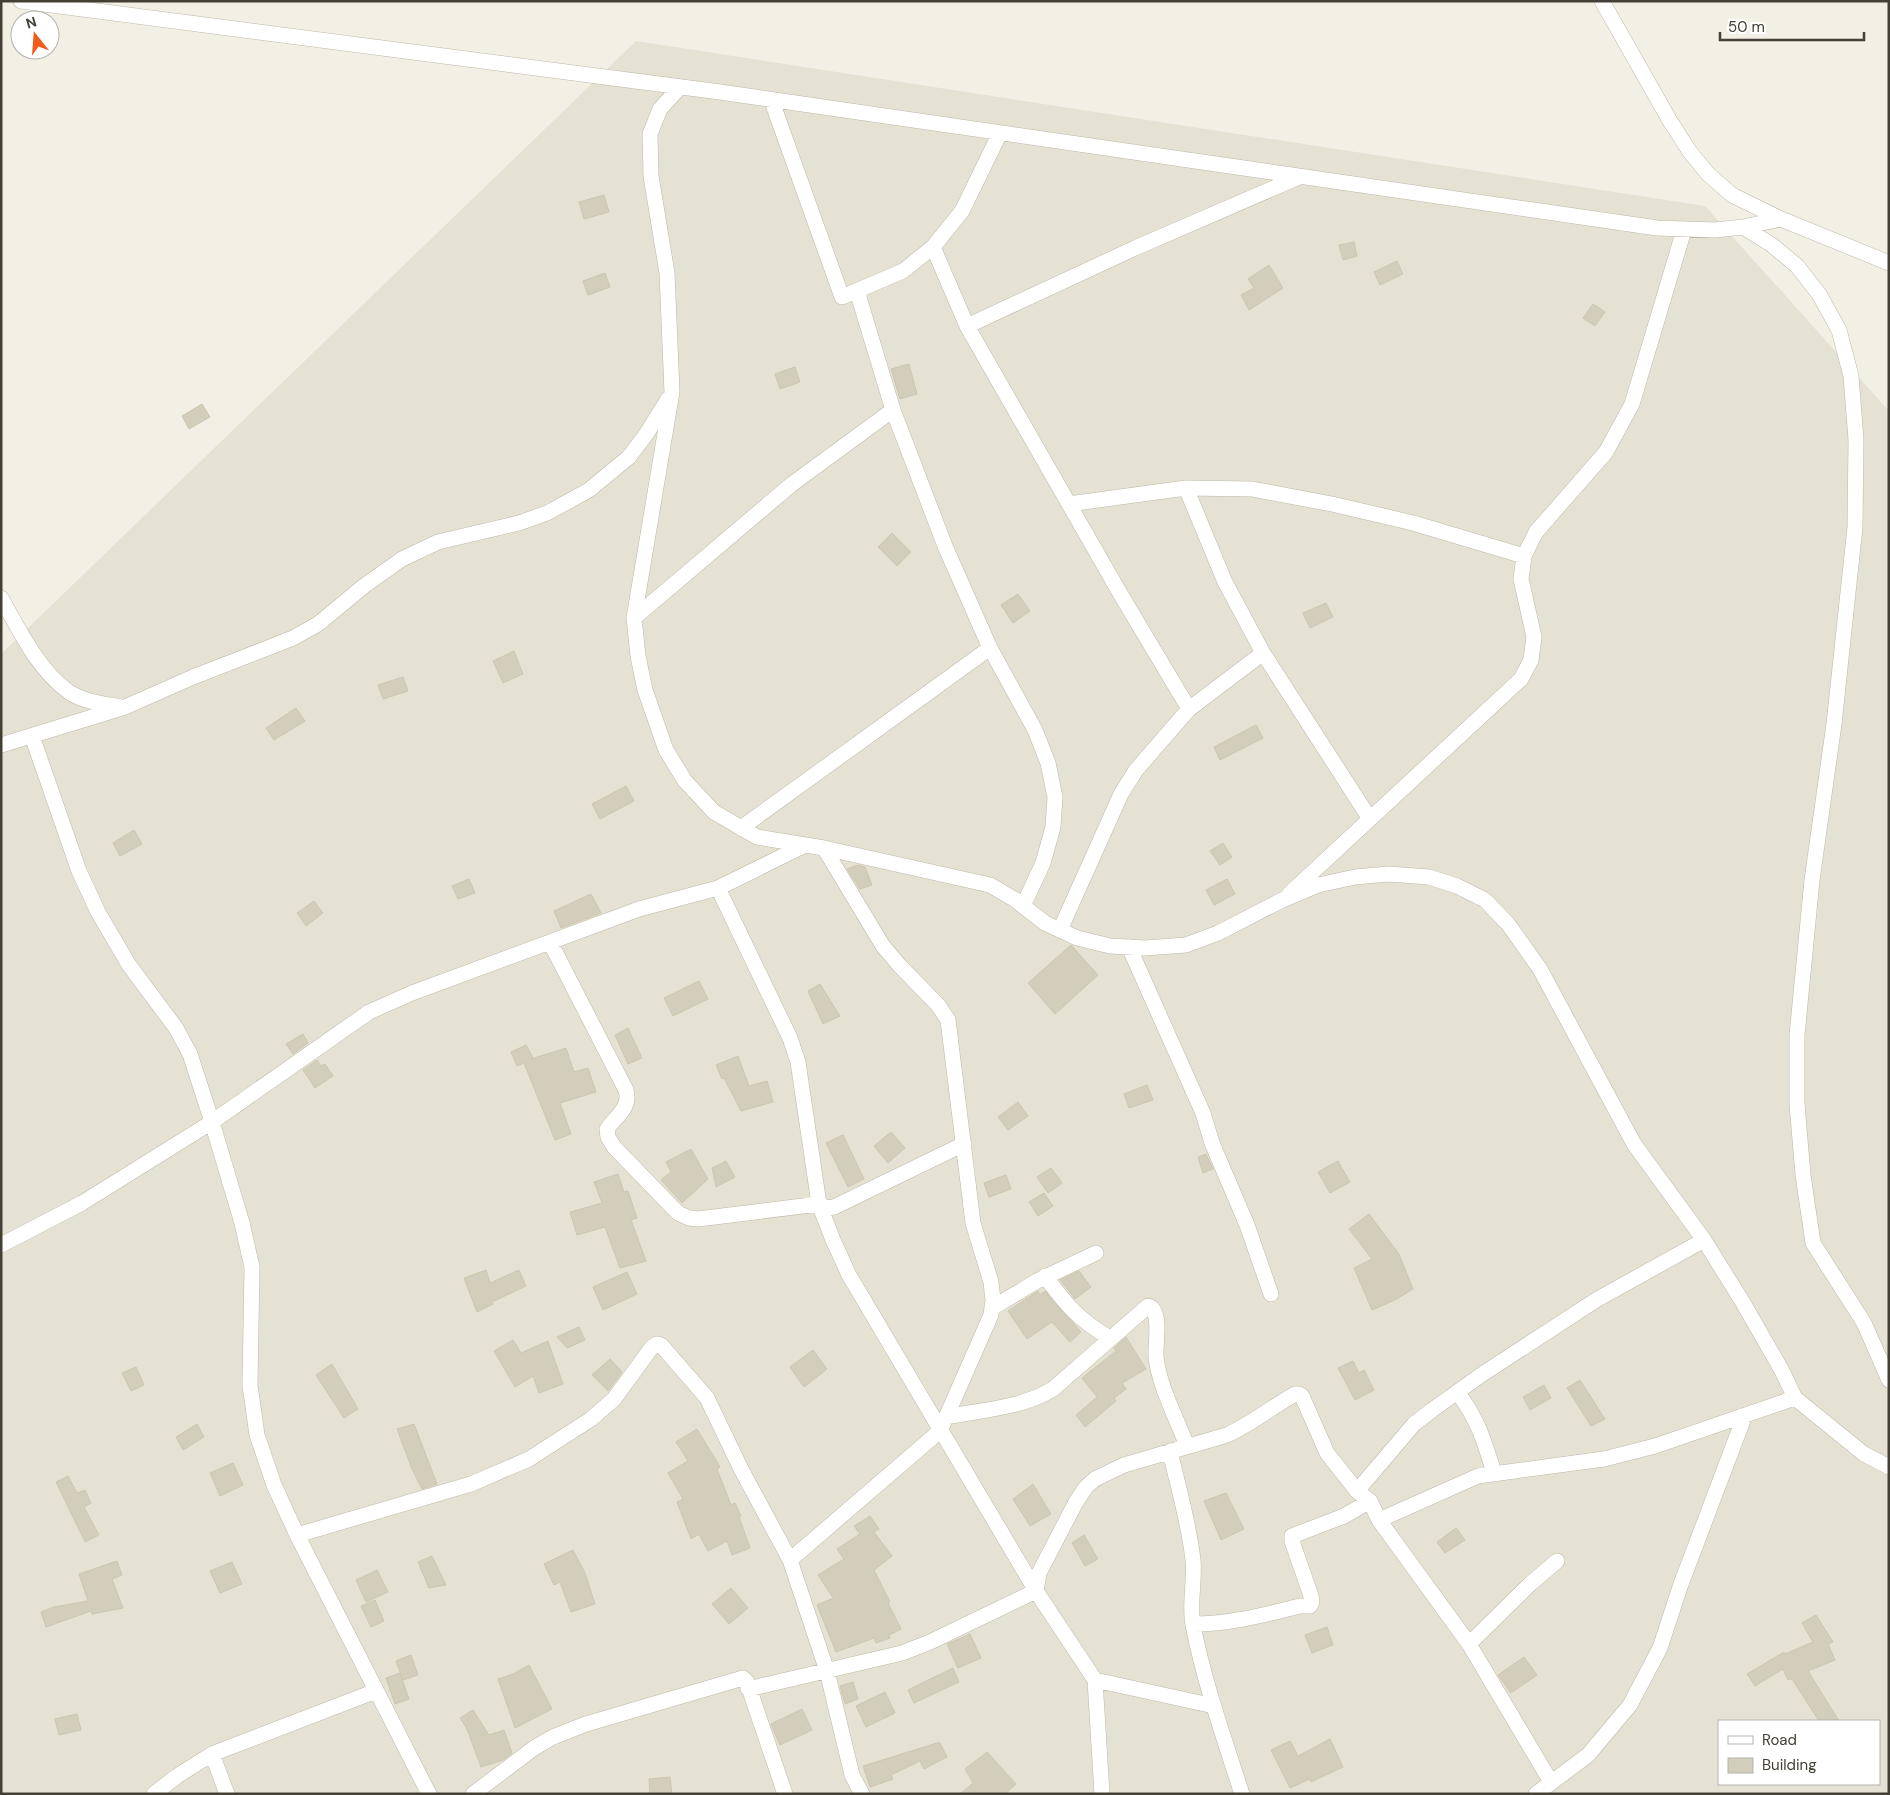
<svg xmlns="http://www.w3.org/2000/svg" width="1890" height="1795" viewBox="0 0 1890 1795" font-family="'DM Sans',sans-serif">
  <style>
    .residential { fill: #e5e2d3; fill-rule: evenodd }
    .building { fill: #d3cdbb; stroke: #cdc6ae }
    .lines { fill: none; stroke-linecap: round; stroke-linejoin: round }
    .minor-casing { stroke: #bdb9a8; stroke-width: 16 }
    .minor { stroke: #fff; stroke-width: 15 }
  </style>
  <rect width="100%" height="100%" fill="#f2f0e5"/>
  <path class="residential" d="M636,41L1705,206L1889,411V1794H1V654ZM1719,1721H1879V1784H1719Z"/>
  <path class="building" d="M604,195L609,212L584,219L579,202Z
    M1354,242L1357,256L1343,260L1339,245Z
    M1397,261L1403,274L1380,285L1374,272Z
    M1269,265L1283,288L1249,310L1241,295L1254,288L1248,279Z
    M605,273L610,287L588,295L583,281Z
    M1593,304L1605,312L1595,326L1583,318Z
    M909,364L917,394L900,399L891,369Z
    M795,367L800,382L780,389L775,374Z
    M202,404L210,417L189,429L182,416Z
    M892,533L911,552L897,566L878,547Z
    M1018,594L1030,611L1013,623L1001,605Z
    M1326,603L1333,617L1310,628L1303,613Z
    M514,651L523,674L503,683L493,661Z
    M403,677L408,691L383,699L378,685Z
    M296,708L305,721L274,740L266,728Z
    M1256,725L1263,738L1220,760L1214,747Z
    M626,786L634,801L600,819L592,804Z
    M134,830L142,844L120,856L113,843Z
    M1223,843L1232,857L1220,865L1210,851Z
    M858,865L865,867L872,885L860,889L847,869Z
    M469,879L475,893L458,899L452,886Z
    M1227,879L1235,894L1214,905L1206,890Z
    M591,894L601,913L561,928L554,911Z
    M314,901L323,913L306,926L297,913Z
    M1071,945L1098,975L1055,1014L1028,983Z
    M699,981L708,999L673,1016L664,998Z
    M820,984L840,1016L823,1024L808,991Z
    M628,1028L642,1058L628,1064L615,1035Z
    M303,1034L308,1043L293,1054L286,1044Z
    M526,1045L533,1058L531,1059L566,1048L574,1072L588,1068L596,1092L560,1103L571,1134L555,1140L524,1063L517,1066L511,1052Z
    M738,1056L749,1086L767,1081L773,1102L741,1111L724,1078L722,1079L716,1065Z
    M317,1060L321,1066L325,1064L333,1076L315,1088L303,1070Z
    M1147,1085L1153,1100L1129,1108L1124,1094Z
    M1018,1102L1028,1116L1008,1130L998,1117Z
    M891,1132L905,1148L888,1163L874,1146Z
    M843,1135L864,1179L848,1187L826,1143Z
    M691,1149L708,1179L682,1203L661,1180L671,1172L666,1162Z
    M1206,1154L1213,1169L1203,1173L1198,1157Z
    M726,1161L735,1177L716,1187L712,1168Z
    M1338,1161L1350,1182L1330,1193L1318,1172Z
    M1051,1168L1062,1183L1048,1193L1037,1177Z
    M618,1174L624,1192L628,1191L637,1218L631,1220L646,1261L620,1268L605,1227L577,1235L570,1212L602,1203L594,1182Z
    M1006,1175L1011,1189L989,1197L984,1183Z
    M1044,1193L1053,1206L1038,1216L1029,1202Z
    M1369,1214L1399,1254L1413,1289L1395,1300L1372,1310L1354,1268L1372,1259L1349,1229Z
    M486,1270L490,1283L519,1270L526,1286L492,1302L493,1304L477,1312L464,1278Z
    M1079,1271L1091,1287L1075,1299L1060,1280Z
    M627,1272L637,1294L603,1310L593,1287Z
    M1038,1291L1040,1295L1045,1291L1081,1332L1070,1342L1052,1322L1027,1339L1008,1311Z
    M579,1327L585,1340L567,1348L557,1337Z
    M1126,1337L1146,1369L1122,1383L1126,1389L1114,1398L1116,1401L1085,1427L1076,1415L1097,1397L1082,1378L1116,1351L1114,1348Z
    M513,1340L521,1353L548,1341L563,1384L539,1393L533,1376L515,1387L494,1351Z
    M813,1350L827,1369L804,1387L790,1367Z
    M610,1359L622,1372L608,1391L592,1375Z
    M1353,1361L1359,1373L1364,1370L1374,1390L1355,1400L1338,1368Z
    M332,1364L358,1409L344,1418L316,1375Z
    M136,1367L144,1385L131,1391L122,1373Z
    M1580,1380L1605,1419L1591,1426L1567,1388Z
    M1544,1385L1551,1398L1530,1410L1523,1397Z
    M197,1424L204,1437L183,1450L176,1437Z
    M414,1424L437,1484L422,1489L412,1469L397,1429Z
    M697,1429L720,1467L717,1469L731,1505L735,1503L741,1516L739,1517L750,1548L732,1555L727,1541L708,1551L699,1534L691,1539L677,1502L683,1499L668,1473L688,1461L676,1442Z
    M233,1463L243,1485L220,1496L210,1473Z
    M68,1476L77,1493L85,1490L91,1503L84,1507L99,1535L85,1542L56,1482Z
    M1033,1484L1051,1514L1030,1526L1013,1499Z
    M1226,1493L1244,1529L1221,1540L1204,1501Z
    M870,1516L879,1529L874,1532L892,1556L874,1570L890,1602L888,1603L901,1629L889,1635L890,1638L876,1643L874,1638L836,1652L817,1605L833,1598L818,1575L844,1559L837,1549L860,1534L854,1526Z
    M1456,1528L1465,1540L1445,1553L1437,1542Z
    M1084,1535L1098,1559L1085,1566L1072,1543Z
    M573,1550L585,1573L595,1604L571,1612L560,1582L554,1585L544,1564Z
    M432,1556L446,1585L429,1588L418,1562Z
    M117,1561L122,1575L112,1579L123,1608L92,1614L91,1611L46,1627L41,1612L54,1607L88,1601L79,1574Z
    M232,1562L242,1584L220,1593L210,1571Z
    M377,1570L388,1592L366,1602L356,1580Z
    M731,1588L748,1608L729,1624L712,1604Z
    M375,1600L384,1621L371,1627L361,1606Z
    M1816,1615L1833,1642L1828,1644L1835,1660L1808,1671L1839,1721H1819L1792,1679L1788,1680L1783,1669L1755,1686L1747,1674L1784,1652L1785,1654L1813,1642L1802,1623Z
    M1327,1627L1333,1645L1312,1653L1305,1635Z
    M970,1634L981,1658L958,1668L947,1644Z
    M411,1655L418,1675L403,1680L396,1661Z
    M1524,1657L1537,1675L1511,1693L1498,1675Z
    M529,1665L552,1709L515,1728L498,1679L513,1674Z
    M953,1668L959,1682L914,1703L908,1690Z
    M400,1673L409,1699L395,1704L386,1678Z
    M853,1682L858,1699L845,1704L840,1686Z
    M885,1692L895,1713L866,1727L856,1706Z
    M802,1709L812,1730L780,1745L771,1724Z
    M473,1710L489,1735L504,1730L512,1753L503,1760L481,1767L467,1729L460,1718Z
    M77,1714L81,1730L59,1735L55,1719Z
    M1330,1739L1343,1767L1311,1782L1310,1779L1290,1788L1271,1750L1290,1741L1298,1756Z
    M937,1743H940L947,1757L924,1769L920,1761L891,1775L893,1779L870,1787L863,1766Z
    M987,1752L1016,1784L1005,1794H960L973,1783L965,1769Z
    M670,1777L672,1794H650L649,1779Z"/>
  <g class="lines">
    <g class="minor-casing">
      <path id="minor" d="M21,1L720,92L1657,228L1715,230L1743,227L1781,219
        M1602,1L1670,121L1690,152L1708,174L1732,195L1781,219L1889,263
        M680,87L660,109L650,134L651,176L667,273L672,392L634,618L638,656L645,690L666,750L685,781L714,812L757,837L824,848L990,885L1014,899L1045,923L1077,938L1110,946L1145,948L1186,945L1218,933L1282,900L1318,885L1355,877L1389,874L1429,877L1457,886L1485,900L1508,924L1540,969L1634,1144L1704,1240L1742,1301L1781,1369L1795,1398L1864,1454L1889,1467
        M771,99L842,297L903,271L933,247L962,211L1000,133
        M1743,227L1772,245L1797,266L1819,294L1839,330L1851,376L1856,440L1855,527L1834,724L1812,880L1797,1035V1104L1803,1175L1813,1243L1864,1323L1889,1380
        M933,247L967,326L1135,248L1299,177
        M857,291L893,410L945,546L990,648L1035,730L1048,763L1055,797L1053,827L1043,863L1023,906
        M967,326L1121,595L1189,709
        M1186,488L1225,582L1263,653L1370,819
        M1069,504L1186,488L1252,489L1332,504L1413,523L1524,556
        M1,598C20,631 38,670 69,692C84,702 105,704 121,707
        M634,618L792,484L893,410
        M32,736L79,871L98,912L129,965L176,1028L190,1054L212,1122L242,1223L252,1267L250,1385L257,1435L274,1485L297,1535L429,1794
        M1,745L125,707L193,677L293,638L318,624L364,586L402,559L438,542L519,523L547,513L589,490L629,457L647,433L668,399
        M741,828L990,648
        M718,888L790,1038L798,1062L819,1204L833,1240L849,1275L1036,1591L1095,1680L1102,1794
        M1289,894L1521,679L1531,660L1534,637L1521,579L1524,556L1536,532L1606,452L1632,404L1684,230
        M1060,930L1121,794L1136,770L1189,709L1263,653
        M550,942L626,1090C631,1108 617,1115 607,1129L608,1137L614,1147L678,1213L689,1218L698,1219L819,1204L827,1208L834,1207L964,1144
        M1129,947L1203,1113L1212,1143L1247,1225L1271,1294
        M1,1245L82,1203L212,1122L369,1012L412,993L639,909L718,888L803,846
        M1045,1276C1066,1305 1079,1320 1110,1338
        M992,1308L1037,1281L1096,1253
        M1457,1392C1477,1417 1485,1443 1494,1473
        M946,1417C981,1410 1022,1408 1053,1389L1148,1306L1152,1308C1161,1318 1155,1344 1156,1357C1159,1386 1177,1419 1187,1446
        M1170,1451C1178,1487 1189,1523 1193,1560C1195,1582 1189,1603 1193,1625C1204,1682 1224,1738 1242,1794
        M1357,1491L1414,1424L1432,1410L1484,1373L1596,1300L1704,1240
        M1379,1520L1478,1476L1604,1459L1655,1446L1795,1398
        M297,1535L471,1484L529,1459L591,1419L614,1399L652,1347L657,1344L661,1345L707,1398L741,1469L790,1560L827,1671L852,1775L862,1794
        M790,1560L940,1431L991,1315L993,1300L991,1282L973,1223L948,1020L938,1005L899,965L883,946L824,848
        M1036,1591L1039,1573L1076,1502L1086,1487L1095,1479L1124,1465L1227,1435C1251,1424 1272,1407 1295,1394H1299L1302,1396L1327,1453L1357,1491L1370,1501L1379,1520L1469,1644L1551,1782
        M1193,1624C1230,1624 1264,1615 1300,1606H1310L1312,1602L1311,1596L1292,1541V1536L1344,1516L1370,1501
        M1469,1644L1530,1584L1557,1561
        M1095,1680L1214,1706
        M748,1689L902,1653L930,1642L1036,1591
        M212,1754L227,1794
        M154,1794L177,1776L212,1754L376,1691
        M473,1794L534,1748L553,1737L586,1724L743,1678L747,1682L785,1794
        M1536,1794L1588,1755L1630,1705L1660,1648L1681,1584L1745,1415"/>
    </g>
    <use href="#minor" class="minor"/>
  </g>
  <rect width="1890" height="1795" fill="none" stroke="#444035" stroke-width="5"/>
  <rect x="1718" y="1720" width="162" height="65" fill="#ffffff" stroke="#b4b3ae"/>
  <rect x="1728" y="1736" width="25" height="8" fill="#ffffff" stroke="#b4b3ae"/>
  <text x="1762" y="1745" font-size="15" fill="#444035">Road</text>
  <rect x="1728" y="1758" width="25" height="15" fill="#d3cdbb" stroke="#b4b3ae"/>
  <text x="1762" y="1770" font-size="15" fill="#444035">Building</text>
  <g transform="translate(35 35) rotate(343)"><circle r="24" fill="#ffffff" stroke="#b4b3ae"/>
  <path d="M0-4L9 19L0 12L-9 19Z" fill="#f15c1c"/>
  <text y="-8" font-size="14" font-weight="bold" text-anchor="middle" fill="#444035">N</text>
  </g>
  <path d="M1720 32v8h144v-8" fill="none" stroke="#444035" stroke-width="2.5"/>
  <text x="1728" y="32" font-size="15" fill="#444035" stroke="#ffffff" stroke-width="4" paint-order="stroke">50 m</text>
</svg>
